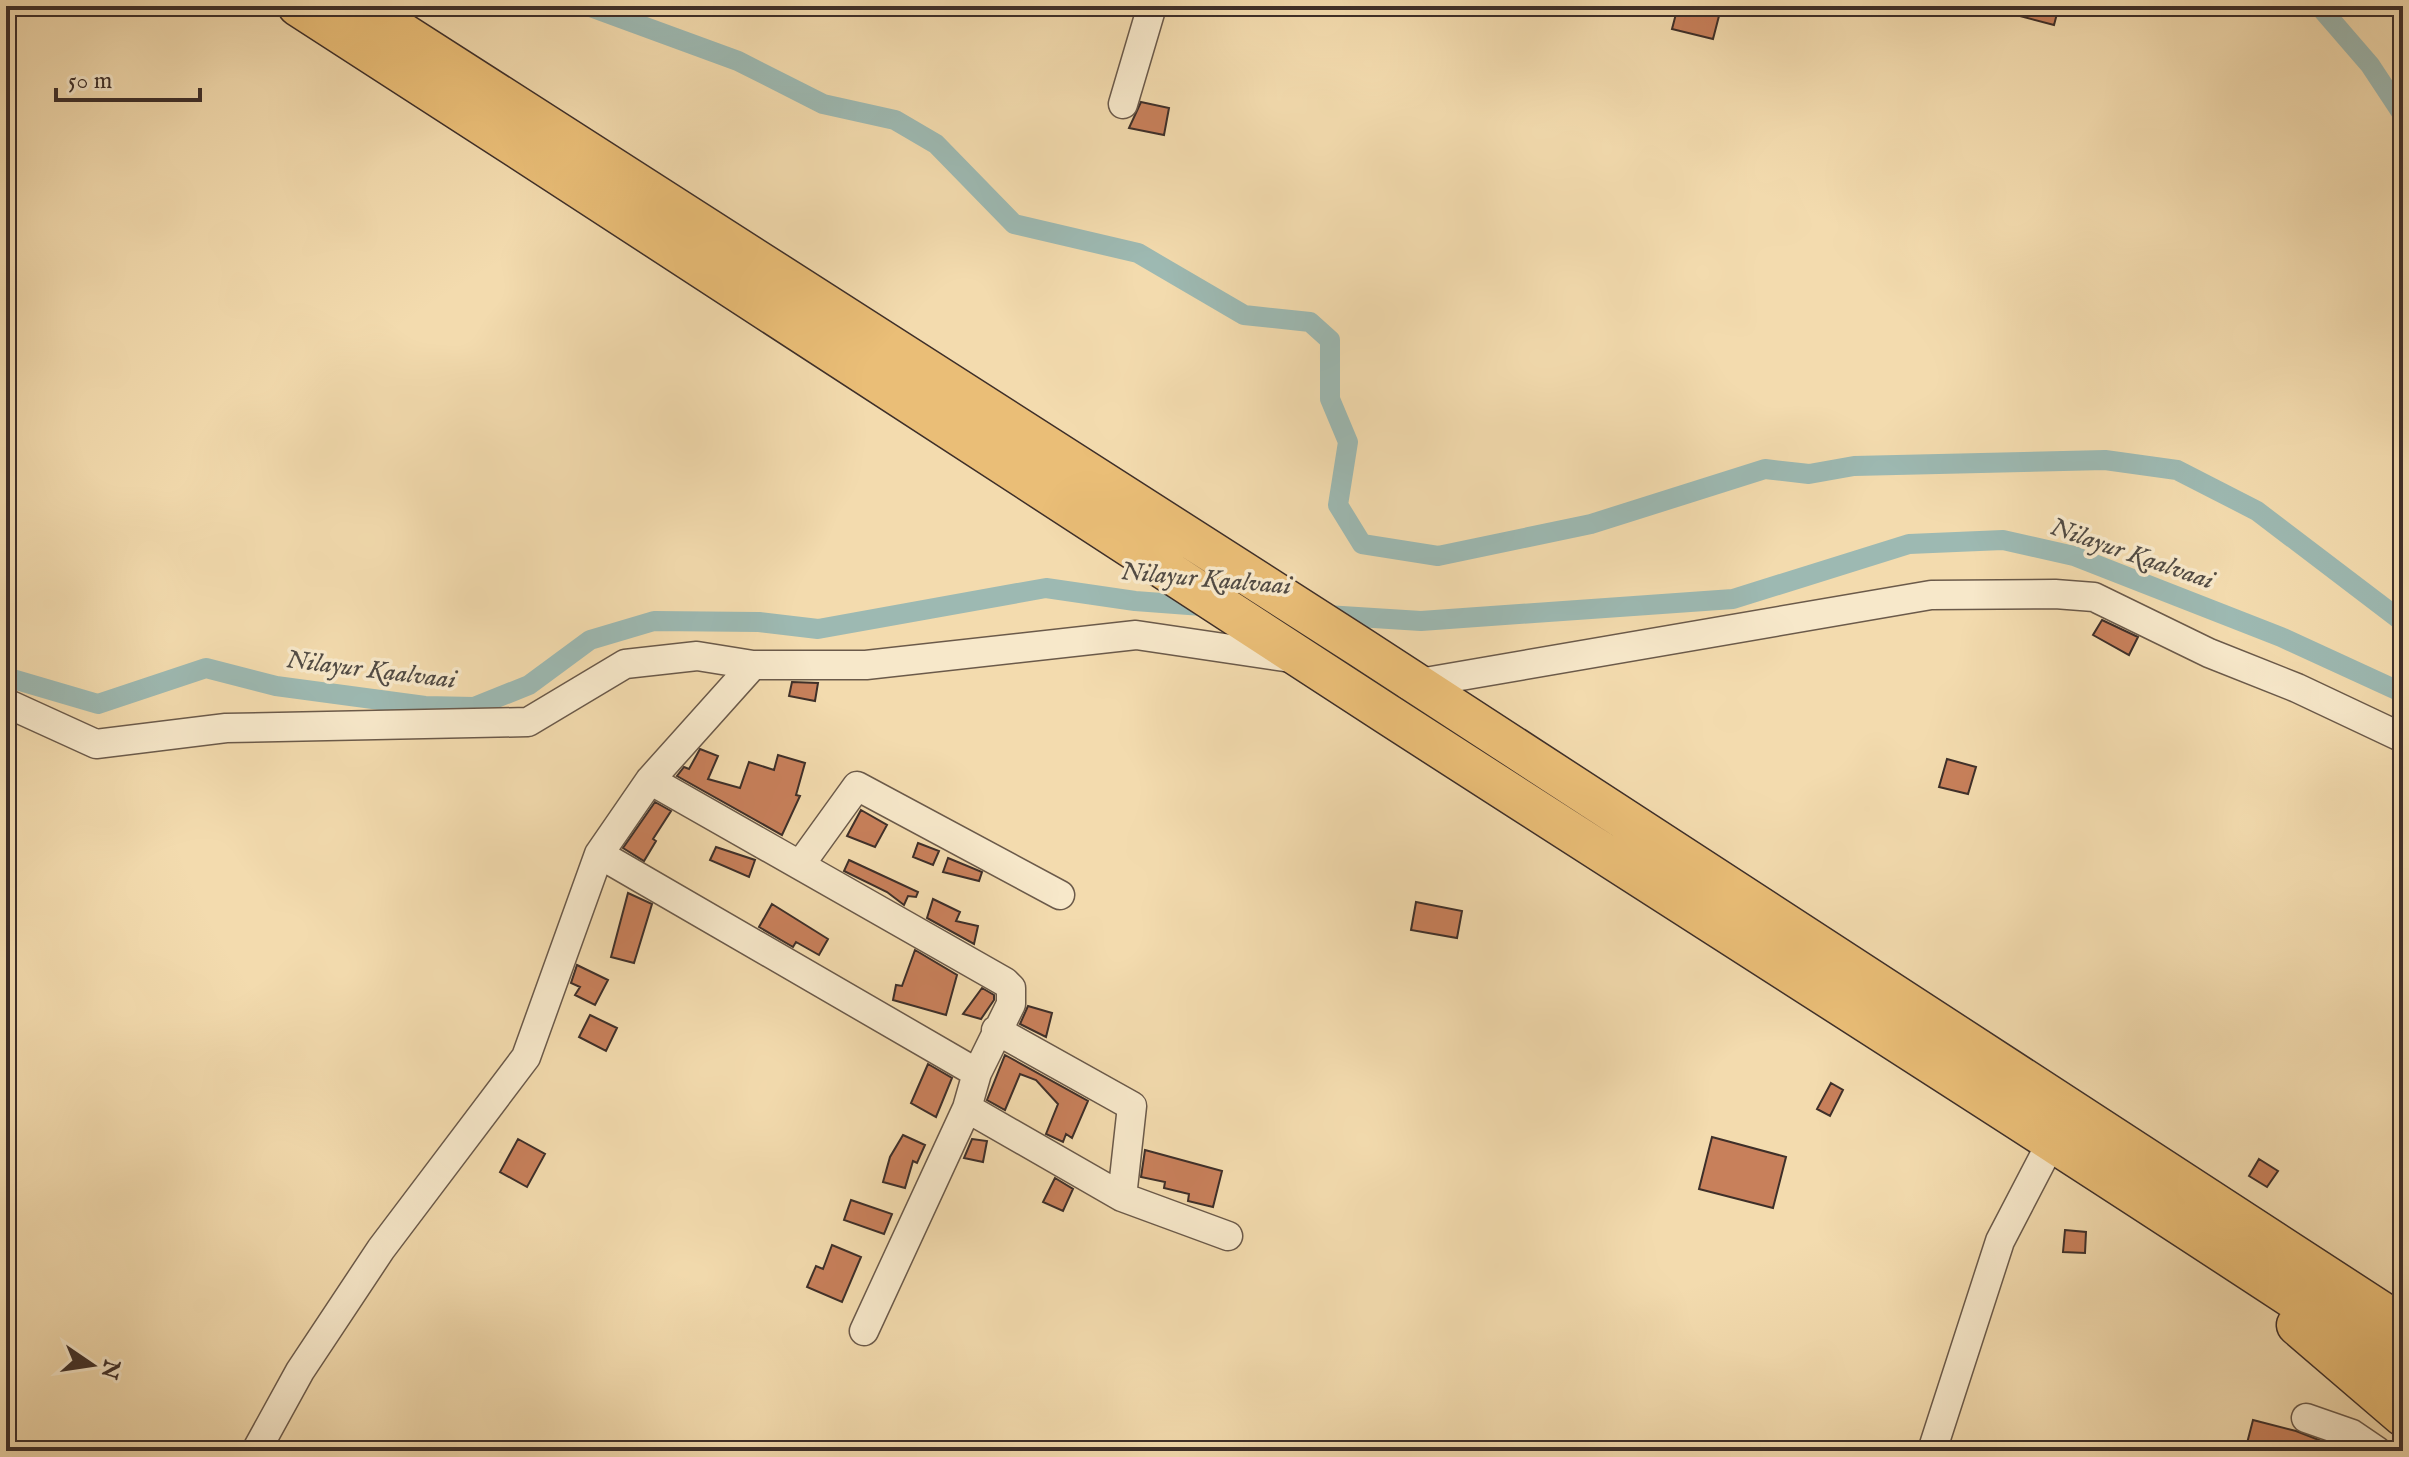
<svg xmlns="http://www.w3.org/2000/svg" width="2409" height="1457" viewBox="0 0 2409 1457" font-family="'IM FELL English',serif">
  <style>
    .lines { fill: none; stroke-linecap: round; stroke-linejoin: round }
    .canal { stroke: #9db9b2; stroke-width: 20 }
    .building { fill: #c8805b; stroke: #3e2f29; stroke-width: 2 }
    .minor-casing { stroke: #6b5a4a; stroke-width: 31 }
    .highway-casing { stroke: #3e2f29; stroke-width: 43 }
    .minor { stroke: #f7e8ca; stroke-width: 28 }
    .highway { stroke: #eabe77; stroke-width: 40 }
    .labels { text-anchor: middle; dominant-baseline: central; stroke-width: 7; stroke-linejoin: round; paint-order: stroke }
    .water-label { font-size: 26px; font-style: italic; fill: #514b44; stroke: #f7e8ca }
  </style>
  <rect width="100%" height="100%" fill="#f3dbae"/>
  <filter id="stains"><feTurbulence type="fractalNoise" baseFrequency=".0025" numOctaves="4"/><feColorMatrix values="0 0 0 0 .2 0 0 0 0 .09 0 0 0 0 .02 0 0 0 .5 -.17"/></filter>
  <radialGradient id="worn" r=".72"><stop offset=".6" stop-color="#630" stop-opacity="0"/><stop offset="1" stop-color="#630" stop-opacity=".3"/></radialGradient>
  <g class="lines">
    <path class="canal" d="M588,6L738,61L823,104L895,120L936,144L1014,224L1138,253L1244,315L1310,322L1330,340V399L1348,442L1338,505L1362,544L1438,556L1591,524L1765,469L1809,474L1854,466L2105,460L2177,470L2257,511L2403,622
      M2319,6L2370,65L2403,115
      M1326,615L1421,621L1733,599L1909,544L2003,540L2074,556L2281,637L2403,693
      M6,677L98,704L206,668L276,686L425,706L474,707L529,685L590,640L654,621L759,622L818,629L1046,588L1135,601L1294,613"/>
  </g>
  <path class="building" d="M1678,6L1720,12L1713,39L1672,29Z
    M2002,6H2059L2054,25L2001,11Z
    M1141,102L1169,108L1164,135L1129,128Z
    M2102,620L2138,637L2129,655L2093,635Z
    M792,682L818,683L815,701L789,696Z
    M700,749L718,756L708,779L740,788L749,762L774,770L778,755L805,763L796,795L800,796L782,835L677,776L684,767L689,769Z
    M1947,759L1976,767L1968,794L1939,787Z
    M655,802L671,811L653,839L656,841L644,861L623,848Z
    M861,810L887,825L875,847L847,836Z
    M918,843L939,851L933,865L913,857Z
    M716,847L755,860L749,877L710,860Z
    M948,858L982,872L979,881L943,872Z
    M849,860L918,892L916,897L908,896L904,905L887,892L844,871Z
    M628,893L652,904L634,963L611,957Z
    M933,899L960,912L956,921L978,926L974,944L927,918Z
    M1416,902L1462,911L1457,938L1411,930Z
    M772,904L828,939L819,955L796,942L793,947L759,927Z
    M915,950L957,975L946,1015L893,1000L896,985L902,986Z
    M577,965L608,980L595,1005L575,995L580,987L571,983Z
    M982,988L994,995V1000L981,1019L963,1014Z
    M1028,1006L1052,1013L1046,1037L1020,1024Z
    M590,1015L617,1028L606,1051L579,1037Z
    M1005,1055L1088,1101L1072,1138L1066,1134L1063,1142L1046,1134L1058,1104L1036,1080L1020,1074L1005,1110L987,1100Z
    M928,1064L952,1078L936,1117L911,1103Z
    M1831,1083L1843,1090L1830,1116L1817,1109Z
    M903,1135L925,1145L917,1163L913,1161L905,1188L883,1182L890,1157Z
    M1712,1137L1786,1157L1773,1208L1699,1189Z
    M518,1139L545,1154L527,1187L500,1172Z
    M972,1139L987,1141L983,1162L964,1158Z
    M1145,1150L1222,1171L1213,1207L1188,1201L1189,1194L1164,1188L1165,1182L1141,1177Z
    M2259,1159L2278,1171L2267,1187L2249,1176Z
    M1055,1178L1073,1189L1063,1211L1043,1202Z
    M851,1200L892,1214L884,1234L844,1220Z
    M2065,1230L2086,1232L2085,1253L2063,1252Z
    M832,1245L861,1257L842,1302L807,1287L816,1266L823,1269Z
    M2253,1420L2296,1431L2347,1451H2245Z"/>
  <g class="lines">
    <g class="minor-casing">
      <path id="minor" d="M1123,104L1152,6
        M1408,685L1931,595L2055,594L2094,597L2209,653L2297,688L2403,738
        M6,703L96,744L226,728L528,722L625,664L697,656L753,665H866L1136,635L1291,658
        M650,780L1005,982L1011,988V1004L977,1073L967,1108L864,1331
        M599,854L977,1073
        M800,865L857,786L1060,895
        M996,1030L1132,1106L1122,1197
        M967,1108L1122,1197L1228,1236
        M2306,1418L2352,1434L2377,1451
        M256,1451L300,1371L381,1249L526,1057L599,854L650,780L753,665
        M1932,1451L2000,1241L2053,1139"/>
    </g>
    <g class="highway-casing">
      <path id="highway" d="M298,6C662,240 1023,478 1387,714C1726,933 2067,1148 2403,1371
        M360,6L1360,647L2403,1326
        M2297,1325L2403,1416"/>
    </g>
    <use href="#minor" class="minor"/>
    <use href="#highway" class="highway"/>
  </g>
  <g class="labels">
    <g class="water-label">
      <text transform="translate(2132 554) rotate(19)">Nilayur Kaalvaai</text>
      <text transform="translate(1206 579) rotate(5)">Nilayur Kaalvaai</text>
      <text transform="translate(371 670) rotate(7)">Nilayur Kaalvaai</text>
    </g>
  </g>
  <rect width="2409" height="1457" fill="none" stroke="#f3dbae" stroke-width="32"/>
  <rect x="8" y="8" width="2393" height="1441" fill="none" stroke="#3e2f29" stroke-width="4"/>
  <rect x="16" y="16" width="2377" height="1425" fill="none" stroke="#3e2f29" stroke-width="2"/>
  <g transform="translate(92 1365) rotate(103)" stroke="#f7e8ca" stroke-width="6" paint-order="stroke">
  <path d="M0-6L14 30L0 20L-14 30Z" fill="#3e2f29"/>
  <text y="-12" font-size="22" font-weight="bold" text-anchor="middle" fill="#3e2f29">N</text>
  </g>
  <path d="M56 88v12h144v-12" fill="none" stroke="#3e2f29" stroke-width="4"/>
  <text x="68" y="88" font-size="24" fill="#3e2f29" stroke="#f7e8ca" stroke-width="6" paint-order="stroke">50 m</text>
  <rect width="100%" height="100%" filter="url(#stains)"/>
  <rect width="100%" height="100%" fill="url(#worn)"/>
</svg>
